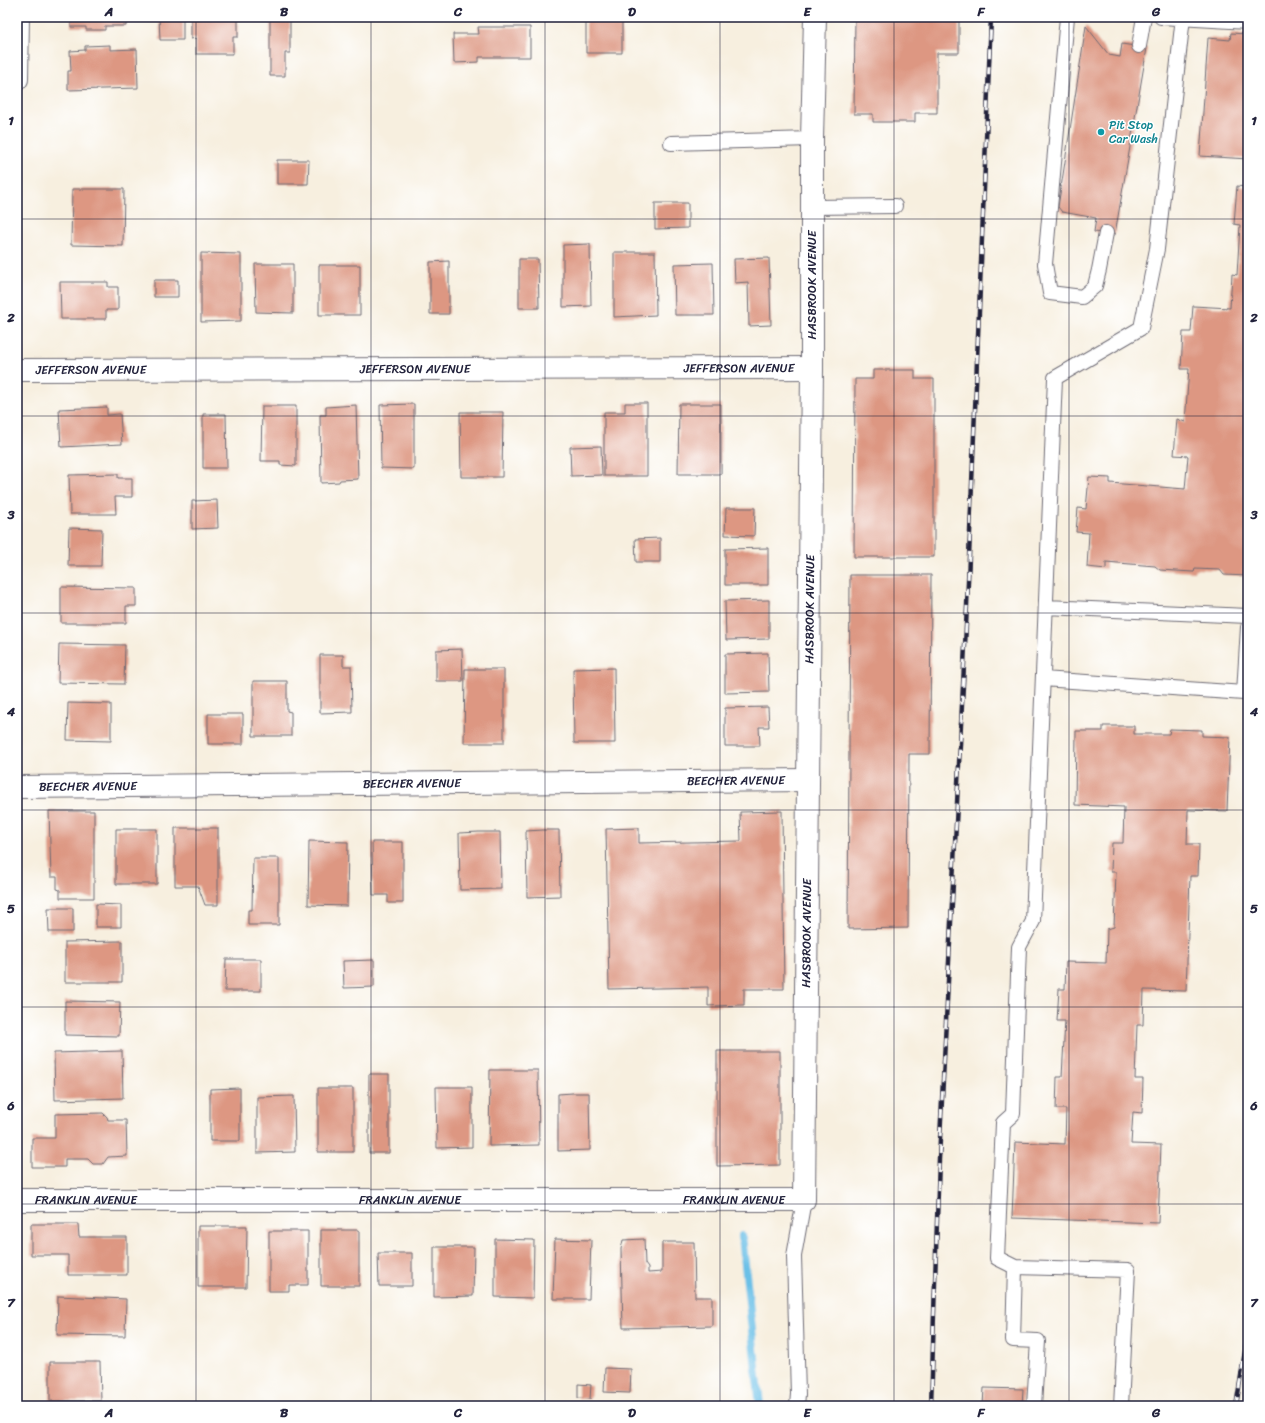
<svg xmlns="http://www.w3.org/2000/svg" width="1265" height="1423" viewBox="0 0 1265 1423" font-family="Sriracha,sans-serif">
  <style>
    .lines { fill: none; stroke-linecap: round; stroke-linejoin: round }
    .stream { stroke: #6ac0e7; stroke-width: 8 }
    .building { fill: #dd9782 }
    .lane-casing { stroke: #6d6a74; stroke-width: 16 }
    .street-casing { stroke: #6d6a74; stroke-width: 24 }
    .lane { stroke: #fff; stroke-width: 14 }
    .street { stroke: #fff; stroke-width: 22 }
    .rail-casing { stroke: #22223b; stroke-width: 4.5 }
    .rail { stroke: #fff; stroke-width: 3; stroke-dasharray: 9; stroke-linecap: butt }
    .grid { fill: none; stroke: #22223b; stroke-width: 1; stroke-opacity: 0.55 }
    .culture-dot { fill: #0f9aa8; stroke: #fff; stroke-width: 1.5 }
    .labels { text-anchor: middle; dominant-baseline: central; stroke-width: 3; stroke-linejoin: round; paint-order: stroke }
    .culture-label { font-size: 12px; fill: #0d838f; stroke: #fff; text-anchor: start }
    .street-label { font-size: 12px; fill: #22223b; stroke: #fff }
    .neatline { fill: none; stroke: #22223b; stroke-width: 1.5 }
    .grid-label { font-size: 13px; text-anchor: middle; font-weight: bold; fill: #22223b }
  </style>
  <rect width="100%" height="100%" fill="#fff"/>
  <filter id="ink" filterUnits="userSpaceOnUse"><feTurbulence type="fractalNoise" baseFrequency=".025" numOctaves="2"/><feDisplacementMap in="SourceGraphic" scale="8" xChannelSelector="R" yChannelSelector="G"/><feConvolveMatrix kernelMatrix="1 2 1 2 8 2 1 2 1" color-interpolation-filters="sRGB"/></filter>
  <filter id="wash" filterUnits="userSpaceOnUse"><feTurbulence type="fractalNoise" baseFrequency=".012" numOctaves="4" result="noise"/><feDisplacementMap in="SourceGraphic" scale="16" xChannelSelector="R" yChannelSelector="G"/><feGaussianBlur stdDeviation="0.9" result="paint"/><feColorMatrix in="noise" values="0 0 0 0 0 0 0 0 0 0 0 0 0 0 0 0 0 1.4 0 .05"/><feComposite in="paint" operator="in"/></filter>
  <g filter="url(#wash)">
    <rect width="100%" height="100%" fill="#f7efdf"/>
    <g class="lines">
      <path class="stream" d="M742,1236L760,1406"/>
    </g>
    <g id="blocks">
      <path class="building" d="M71,17H126V26H105V30H86V27H71Z
        M159,17H183V40H160Z
        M191,17H238V37H233V54H196V38L191,39Z
        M270,17H290V53H285V76H270Z
        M586,17H622V53H586Z
        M855,17H959V53H937V113H915V122H873V114H854Z
        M1086,26L1109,55L1120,57L1122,44L1147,48L1115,234L1094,232L1096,218L1062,212L1058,207Z
        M478,27H530V57H479V62L454,63L453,34H479Z
        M1231,33L1246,34V41H1248V159L1200,156L1208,38L1230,40Z
        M110,45V50L137,49L138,88L68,90V71H71L70,51L85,50V46Z
        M277,160H309L308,184H277Z
        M1247,170H1248V576L1224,575L1220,570L1195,569L1194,572H1193L1160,570L1155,566L1106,562V569L1087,567L1089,533L1076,532L1078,508L1086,509L1089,477L1110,478V483L1185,489L1188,456L1174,455L1177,419L1185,422L1189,369H1181L1183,332H1191L1193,306L1230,308L1232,274L1237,275L1240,225L1234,224L1237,186L1246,187Z
        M72,189H124L123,246L71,245Z
        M655,203H688V228L655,229Z
        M590,244L591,306L563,307V245Z
        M614,252H655L656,315L614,317Z
        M201,253L241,254V321L201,322Z
        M769,258L771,325L749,326L748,282L735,283L734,259Z
        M519,259H538L539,308H519Z
        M449,261V314H430V262Z
        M713,263L714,315H675L674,264Z
        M255,264H293V313L256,312Z
        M319,265H360V315H319Z
        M154,280H178V297H154Z
        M60,282H108V287H118V310H106V319H61Z
        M873,370H915V379H934V557H854L855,379H873Z
        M625,403H647V476H604V412H625Z
        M414,404V469L381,468L380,405Z
        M679,404H721V474H678Z
        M356,405L358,479L340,480L339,482L321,483L320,415H326V407Z
        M262,406H296V466L280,465V461H261Z
        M107,407V415L120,414L122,444L61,447L59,409Z
        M460,412H503L502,477H461Z
        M203,414H226L227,468H203Z
        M601,446L602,475L571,476L570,447Z
        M118,474V478H132V497H115L116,514H70L69,475Z
        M217,500L218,528L192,529V501Z
        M726,508H755L754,536L725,535Z
        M69,528L102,529L101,566H68Z
        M660,538V562H636L635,539Z
        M768,548V585H725V549Z
        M850,575H931L930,754H909L908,928L848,929Z
        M61,587L136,588V606H126V623H61Z
        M769,600V639L726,640L725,601Z
        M59,644L125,645L124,684L58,683Z
        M462,649L463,681H436V650Z
        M768,653L769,692L725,693V654Z
        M320,655H343V666H351L352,712L320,713Z
        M614,668L615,743H574L573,669Z
        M465,669H504V743H464Z
        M253,681H287V711L291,712V736H253Z
        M68,703L111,704V741L67,740Z
        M768,707L769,727H759L760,746H725V708Z
        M208,714H243V744H208Z
        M1103,726H1134V734H1169L1170,729L1202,730V736L1230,737L1227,811L1188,810L1187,844H1199L1198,876H1190L1186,991L1144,990L1143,1025H1137L1135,1079H1143L1142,1113L1133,1112L1131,1144L1161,1145L1158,1223L1012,1218L1015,1142L1065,1144L1066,1109H1056L1057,1077H1062L1065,1021H1057L1059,989H1065L1066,962L1106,963L1107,929L1114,927L1116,872H1111L1112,843H1123L1124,807L1075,805L1076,731H1103Z
        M49,811H94V898H60V890L57,889V877H51Z
        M782,811L784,989H744V1005L708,1006V987L609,989L606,829L639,828V843L741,841L740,812Z
        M175,828H218V905H205L198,886H175Z
        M116,829H157V884H116Z
        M543,830H559L560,896L527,897L526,831Z
        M479,832H500L501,889L460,890L459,833Z
        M309,841L348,842L347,906L308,905Z
        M372,842H403V903H388V895H373Z
        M253,858H279V925H248V910H252Z
        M96,904L121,905V927H96Z
        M48,908H73V932H49Z
        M122,941V982H65V942Z
        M226,959H261V991H225Z
        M374,960V987L344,988L343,961Z
        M65,1001L120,1002L119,1036L65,1035Z
        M122,1051L123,1098L55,1100L54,1053Z
        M717,1051H780V1165L717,1166Z
        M490,1070H538L539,1145L489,1146Z
        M369,1074H389V1153H369Z
        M436,1087H472V1147L437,1148Z
        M240,1088V1141H210V1089Z
        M318,1088H353V1152H318Z
        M573,1093H589L590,1150L558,1151V1094Z
        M294,1096L295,1152L257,1153V1097Z
        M103,1113L107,1117L108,1120H126L127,1156L108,1157L103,1164H93L88,1159H65V1167H32V1138H55V1114Z
        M31,1224H78L79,1237H127V1275H68V1255H31Z
        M198,1226H247L246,1287H198Z
        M321,1230H359V1286H321Z
        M269,1231H308V1285H289V1291H269Z
        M495,1239L534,1240L533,1298L495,1297Z
        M555,1239L591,1240L589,1299H553Z
        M644,1239L645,1264L648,1268V1273L662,1272V1242H694L695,1297H712V1326L623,1328L621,1249L623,1240Z
        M434,1247H474L473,1296L434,1297Z
        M378,1253H412V1286H379Z
        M58,1296L126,1299L125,1336L57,1335Z
        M50,1362H100L101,1401H50Z
        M605,1368L631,1369L630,1393L604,1392Z
        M578,1384L591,1385L590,1399L578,1398Z
        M984,1388L1023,1389L1022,1406H983Z"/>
    </g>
  </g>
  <g filter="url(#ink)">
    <use href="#blocks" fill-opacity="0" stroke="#6d6a74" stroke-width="1"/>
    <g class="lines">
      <g class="lane-casing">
        <path id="lane" d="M1067,17L1045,264L1050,293L1082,297L1095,286L1099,270L1106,233
          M1161,17L1248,22
          M1139,46L1144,17
          M671,143L812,139
          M812,207L895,206
          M1046,607L1248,616
          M1043,679L1244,693L1248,627
          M1015,1267L1013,1340L1038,1341L1034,1406
          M797,1406L798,1394L794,1256L804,1200
          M1121,1406L1128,1270L1015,1267L997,1258L1003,1123L1013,1114L1019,947L1033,921L1055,378L1141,328L1157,249L1183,17"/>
      </g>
      <g class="street-casing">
        <g id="street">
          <path d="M17,79L18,17"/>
          <path id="s1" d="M17,370L812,368"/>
          <path id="s2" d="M17,787L808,780"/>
          <path id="s3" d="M17,1200H804L812,368V139L815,17"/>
        </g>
      </g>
      <use href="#lane" class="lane"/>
      <use href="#street" class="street"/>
      <g class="rail-casing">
        <path id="rail" d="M931,1406L939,1159L967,606L991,17
          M1236,1406L1248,1333"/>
      </g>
      <use href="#rail" class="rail"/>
    </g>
  </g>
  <path class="grid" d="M196,17V1406M371,17V1406M545,17V1406M720,17V1406M894,17V1406M1069,17V1406M17,219H1248M17,416H1248M17,613H1248M17,810H1248M17,1007H1248M17,1204H1248"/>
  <circle class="culture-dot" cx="1101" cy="132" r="4"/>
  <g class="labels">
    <g class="culture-label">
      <text x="1109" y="125">Pit Stop<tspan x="1109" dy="14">Car Wash</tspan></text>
    </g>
    <g class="street-label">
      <text transform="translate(812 285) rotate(-90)">HASBROOK AVENUE</text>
      <text stroke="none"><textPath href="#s1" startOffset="722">JEFFERSON AVENUE</textPath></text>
      <text stroke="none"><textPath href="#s1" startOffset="398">JEFFERSON AVENUE</textPath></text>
      <text stroke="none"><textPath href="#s1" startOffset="74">JEFFERSON AVENUE</textPath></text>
      <text stroke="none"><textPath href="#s3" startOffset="1378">HASBROOK AVENUE</textPath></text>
      <text stroke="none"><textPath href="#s2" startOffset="719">BEECHER AVENUE</textPath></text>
      <text stroke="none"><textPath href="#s2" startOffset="395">BEECHER AVENUE</textPath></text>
      <text stroke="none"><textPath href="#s2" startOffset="71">BEECHER AVENUE</textPath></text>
      <text stroke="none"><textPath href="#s3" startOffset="1054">HASBROOK AVENUE</textPath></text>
      <text stroke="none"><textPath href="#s3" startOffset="69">FRANKLIN AVENUE</textPath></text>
      <text stroke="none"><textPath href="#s3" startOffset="393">FRANKLIN AVENUE</textPath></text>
      <text stroke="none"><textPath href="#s3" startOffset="717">FRANKLIN AVENUE</textPath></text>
    </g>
  </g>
  <rect width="1265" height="1423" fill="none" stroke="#fff" stroke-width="44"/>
  <rect x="22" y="22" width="1221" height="1379" class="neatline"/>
  <g class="grid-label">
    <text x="109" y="16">A</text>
    <text x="284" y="16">B</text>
    <text x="458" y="16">C</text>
    <text x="632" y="16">D</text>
    <text x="807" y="16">E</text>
    <text x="981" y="16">F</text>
    <text x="1156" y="16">G</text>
    <text x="11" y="125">1</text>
    <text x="1254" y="125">1</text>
    <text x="11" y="322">2</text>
    <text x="1254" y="322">2</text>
    <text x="11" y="519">3</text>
    <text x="1254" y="519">3</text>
    <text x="11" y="716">4</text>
    <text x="1254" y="716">4</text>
    <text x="11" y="913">5</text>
    <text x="1254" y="913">5</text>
    <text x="11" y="1110">6</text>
    <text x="1254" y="1110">6</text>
    <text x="11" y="1307">7</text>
    <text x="1254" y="1307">7</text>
    <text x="109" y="1417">A</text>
    <text x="284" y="1417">B</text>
    <text x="458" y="1417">C</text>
    <text x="632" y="1417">D</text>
    <text x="807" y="1417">E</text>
    <text x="981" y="1417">F</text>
    <text x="1156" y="1417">G</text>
  </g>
</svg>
